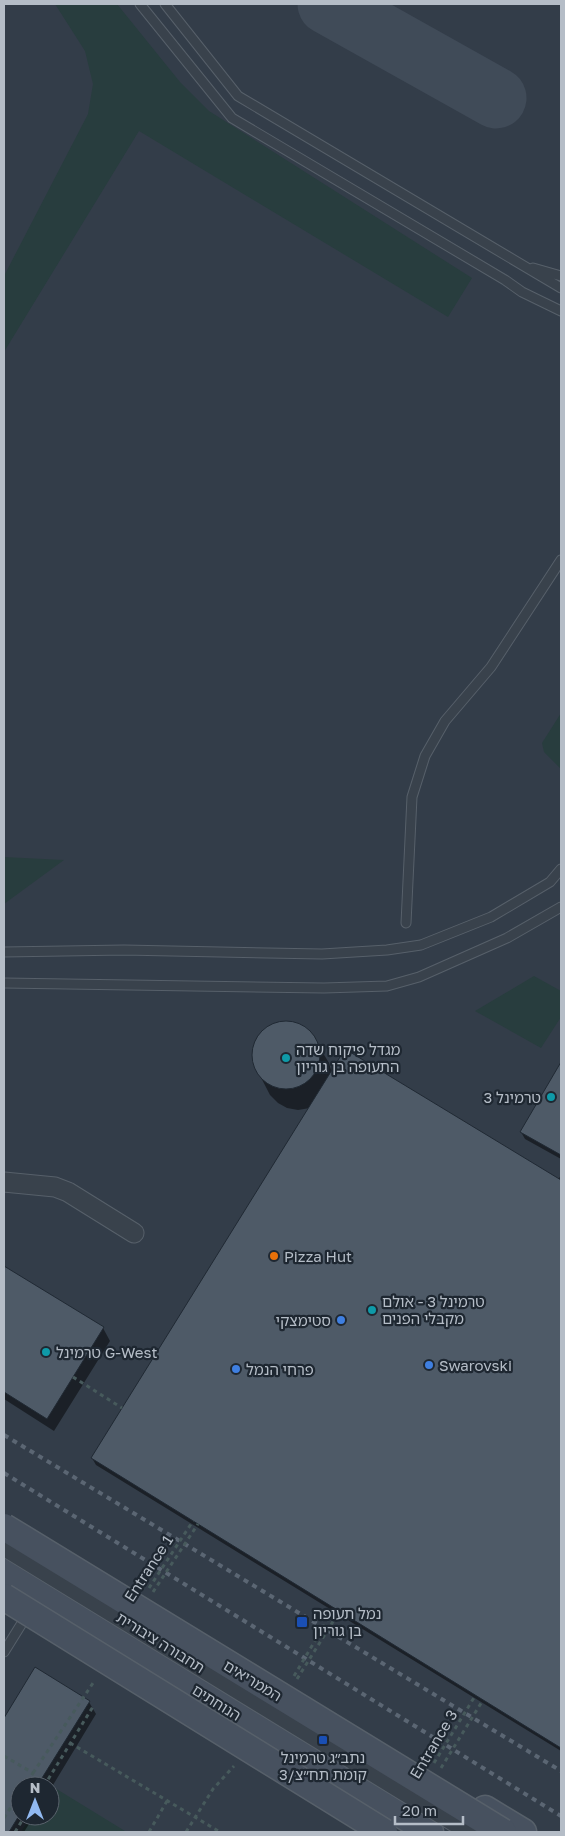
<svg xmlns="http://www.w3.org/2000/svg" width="565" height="1836" viewBox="0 0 565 1836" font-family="'Golos Text','Noto Sans Hebrew',sans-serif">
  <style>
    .airport { fill: #333d49; fill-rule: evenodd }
    .green { fill: #283d3e }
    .shadow { fill: #0007 }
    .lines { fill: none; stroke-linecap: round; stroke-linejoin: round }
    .taxiway { stroke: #404b58; stroke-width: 61 }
    .building { fill: #4e5a67; stroke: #202933 }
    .lane-casing { stroke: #57606a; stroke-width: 11 }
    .street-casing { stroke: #57606a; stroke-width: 21 }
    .secondary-casing { stroke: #57606a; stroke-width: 29 }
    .path { stroke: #475a5c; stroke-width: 3; stroke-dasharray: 4 4; stroke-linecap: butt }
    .lane { stroke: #39424c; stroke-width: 9 }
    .street { stroke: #39424c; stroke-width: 19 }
    .secondary { stroke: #47515f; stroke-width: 26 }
    .rail { stroke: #5b6673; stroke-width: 4; stroke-dasharray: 5 5; stroke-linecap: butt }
    .street-bridge-casing { stroke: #57606a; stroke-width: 21; stroke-linecap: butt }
    .secondary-bridge-casing { stroke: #57606a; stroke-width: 29; stroke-linecap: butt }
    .path-bridge { stroke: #475a5c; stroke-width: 3; stroke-dasharray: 4 4; stroke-linecap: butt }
    .street-bridge { stroke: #39424c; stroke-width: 19 }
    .secondary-bridge { stroke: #47515f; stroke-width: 26 }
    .culture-dot { fill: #0f9aa8; stroke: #1e2731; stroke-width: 2 }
    .food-dot { fill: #e8710a; stroke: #1e2731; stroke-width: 2 }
    .shop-dot { fill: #3f7fe0; stroke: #1e2731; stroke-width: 2 }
    .transit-dot { fill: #1a4fb4; stroke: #1e2731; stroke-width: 2 }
    .labels { text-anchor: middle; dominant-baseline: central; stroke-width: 4.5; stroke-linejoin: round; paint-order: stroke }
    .poi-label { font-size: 15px; fill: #b5bdc7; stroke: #1e2731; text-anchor: start }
    .street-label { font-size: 15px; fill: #b5bdc7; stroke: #1e2731 }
  </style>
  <rect width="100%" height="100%" fill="#25303c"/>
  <path class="airport" d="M4,4H561V1832H4ZM20,1786H50V1816H20Z"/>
  <path class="green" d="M55,4H117L180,82L209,111L472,278L448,317L139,131L4,352V276L88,114L93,84L85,51Z
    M561,713V769L544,752L542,743Z
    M4,857L64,860L4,904Z
    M534,976L561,991V1017L541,1048L475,1011Z
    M50,1785L125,1831L124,1832H21L31,1816H50Z"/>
  <path class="shadow" d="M280,1022H291L302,1026L311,1033L329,1063L332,1073L558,1180L561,1175V1751L96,1465L92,1458L310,1108L298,1110L287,1108L278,1103L270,1095L254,1064L253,1053L255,1042L261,1033L270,1026Z
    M561,1064V1159L525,1139L521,1132Z
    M4,1267L103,1328L110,1341L54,1431L4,1399Z
    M36,1669L89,1702L96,1714L50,1790V1786H20V1816H34L24,1832H4V1721Z"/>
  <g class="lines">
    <path class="taxiway" d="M328,4L496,98"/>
  </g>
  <path class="building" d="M252 1055a34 34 0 1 1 68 0a34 34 0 1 1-68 0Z
    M345,1049L561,1180V1748L91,1458Z
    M561,1062V1155L520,1132Z
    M4,1266L104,1327L47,1419L4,1392Z
    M35,1667L90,1701L37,1786H20V1814L9,1832H4V1718Z"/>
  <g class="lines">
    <g class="lane-casing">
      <path id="lane" d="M140,4L232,118L505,280L522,292L561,311
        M165,4L238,96L561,288
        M533,268L561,276
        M406,923L412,797L425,756L445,721L491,667L561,560
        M4,952L124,950L322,954L387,950L421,945L491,917L550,882L561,869
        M4,983L324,988L387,986L419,977L507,938L561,907
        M4,1652L27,1615"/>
    </g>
    <g class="street-casing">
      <path id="street" d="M4,1182L55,1187L68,1192L134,1233"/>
    </g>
    <g class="secondary-casing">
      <path id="secondary" d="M4,1571L430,1832
        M485,1809L523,1832"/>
    </g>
    <path class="path" d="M73,1377L122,1408
      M70,1743L220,1832
      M4,1756L33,1773L25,1786
      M44,1786L94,1705
      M4,1818L20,1793
      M15,1832L25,1816
      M149,1832L167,1801
      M186,1832L213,1789L234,1766"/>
    <use href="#lane" class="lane"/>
    <use href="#street" class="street"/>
    <use href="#secondary" class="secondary"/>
    <path class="rail" d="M4,1435L561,1771
      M4,1473L561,1816"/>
    <g class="street-bridge-casing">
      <path id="street-bridge" d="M4,1546L471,1832"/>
    </g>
    <g class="secondary-bridge-casing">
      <path id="secondary-bridge" d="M4,1527L503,1832
        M4,1597L384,1832"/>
    </g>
    <path class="path-bridge" d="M149,1588L193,1521
      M153,1592L198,1524
      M294,1676L334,1609
      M297,1679L339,1612
      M434,1763L475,1696
      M441,1768L483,1700
      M33,1773L95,1680"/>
    <use href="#street-bridge" class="street-bridge"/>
    <use href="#secondary-bridge" class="secondary-bridge"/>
  </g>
  <g class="culture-dot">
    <circle cx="286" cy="1058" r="5"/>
    <circle cx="551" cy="1097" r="5"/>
    <circle cx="372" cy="1310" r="5"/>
    <circle cx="46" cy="1352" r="5"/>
  </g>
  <circle class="food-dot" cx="274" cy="1256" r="5"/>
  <g class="shop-dot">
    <circle cx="341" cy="1320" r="5"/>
    <circle cx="429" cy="1365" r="5"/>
    <circle cx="236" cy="1369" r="5"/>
  </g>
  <g class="transit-dot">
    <rect x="296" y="1616" width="12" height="12" rx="2.5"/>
    <rect x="318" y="1735" width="10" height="10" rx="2.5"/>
  </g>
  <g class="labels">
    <g class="poi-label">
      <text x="296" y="1049">מגדל פיקוח שדה<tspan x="296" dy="17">התעופה בן גוריון</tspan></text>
      <text x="541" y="1097" text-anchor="end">טרמינל 3</text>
      <text x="284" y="1256">Pizza Hut</text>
      <text x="382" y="1301">טרמינל 3 - אולם<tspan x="382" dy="17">מקבלי הפנים</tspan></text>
      <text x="331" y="1320" text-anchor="end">סטימצקי</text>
      <text x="56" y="1352">טרמינל G-West</text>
      <text x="439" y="1365">Swarovski</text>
      <text x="246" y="1369">פרחי הנמל</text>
      <text x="313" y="1613">נמל תעופה<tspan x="313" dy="17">בן גוריון</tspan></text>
      <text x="323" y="1757" text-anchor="middle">נתב״ג טרמינל<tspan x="323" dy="17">3/קומת תח״צ</tspan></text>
    </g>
    <g class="street-label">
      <text transform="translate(148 1568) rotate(-57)">Entrance 1</text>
      <text transform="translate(161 1642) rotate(32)">תחבורה ציבורית</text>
      <text transform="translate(253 1680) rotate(31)">הממריאים</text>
      <text transform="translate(217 1702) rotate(32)">הנוחתים</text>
      <text transform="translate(433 1744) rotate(-59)">Entrance 3</text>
    </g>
  </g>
  <rect width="565" height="1836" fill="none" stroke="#b5bdc7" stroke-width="10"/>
  <g transform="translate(35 1801)"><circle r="24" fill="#1e2731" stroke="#5a636d"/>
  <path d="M0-4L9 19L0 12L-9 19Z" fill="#91b9f1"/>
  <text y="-8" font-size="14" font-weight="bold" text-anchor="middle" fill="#b5bdc7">N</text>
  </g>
  <path d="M395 1816v8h68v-8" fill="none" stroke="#b5bdc7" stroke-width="2.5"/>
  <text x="402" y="1816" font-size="15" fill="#b5bdc7" stroke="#1e2731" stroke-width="4" paint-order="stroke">20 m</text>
</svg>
